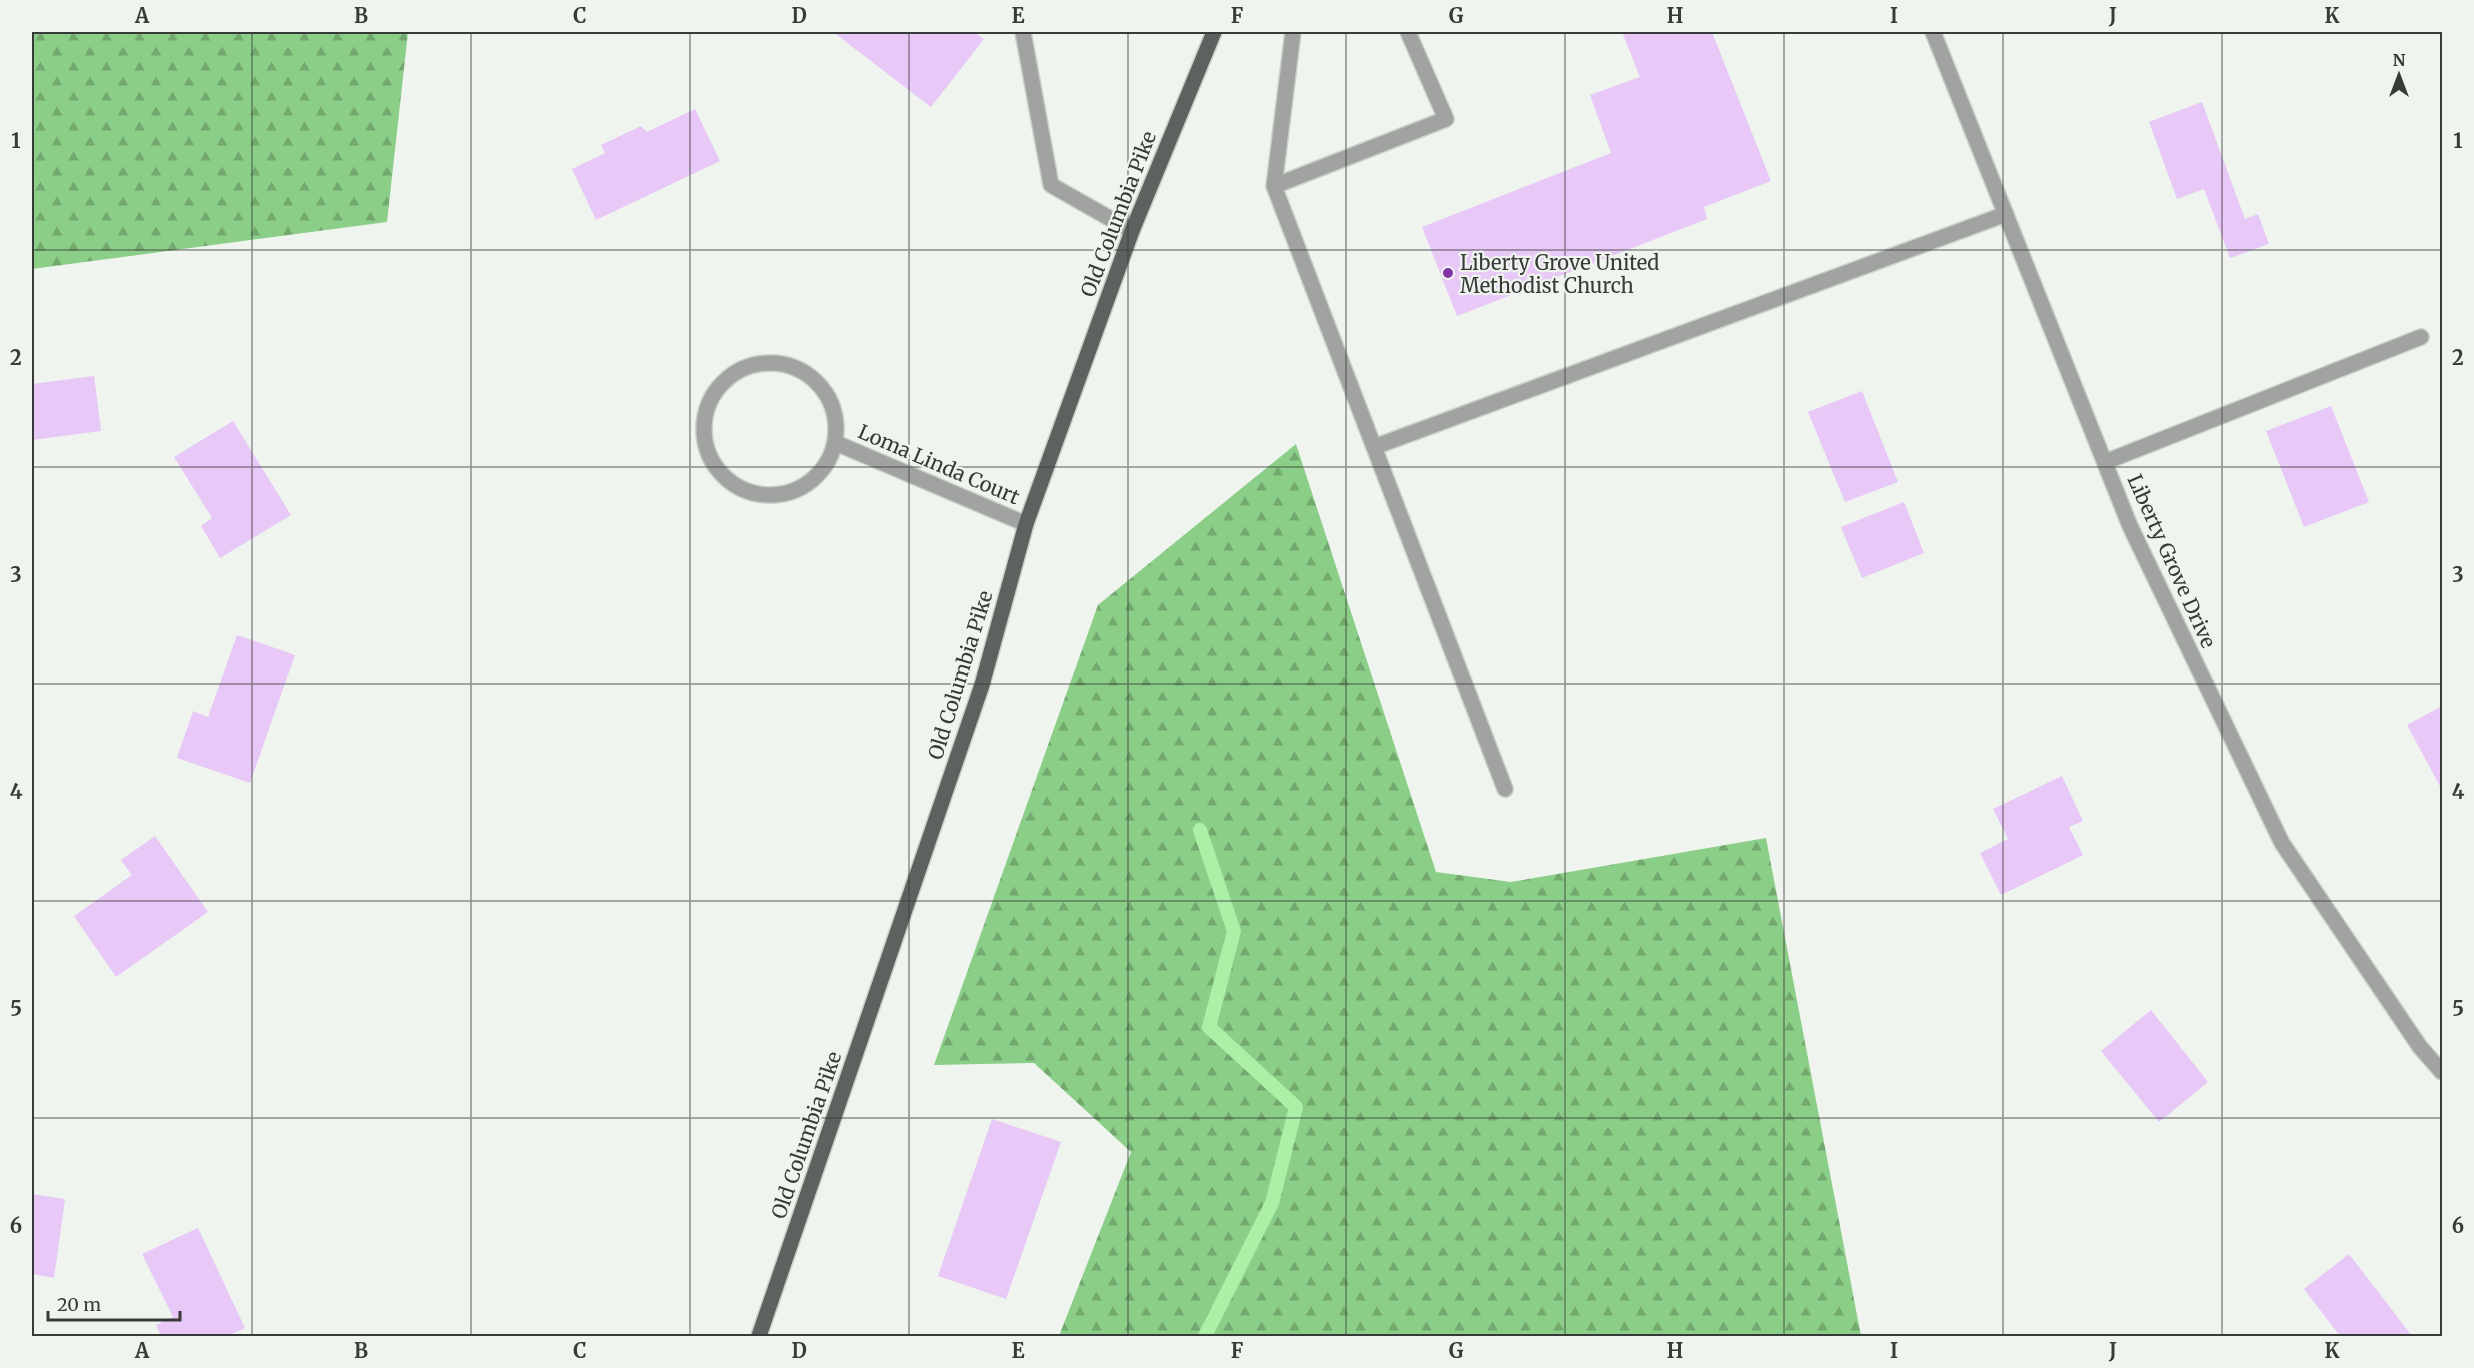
<svg xmlns="http://www.w3.org/2000/svg" width="2474" height="1368" viewBox="0 0 2474 1368" font-family="Merriweather,serif">
  <style>
    .forest { fill: url(#forest-firs) }
    .lines { fill: none; stroke-linecap: round; stroke-linejoin: round }
    .stream { stroke: #acf0a8; stroke-width: 14 }
    .building { fill: #e7c8f7 }
    .minor-casing { stroke: #cacfca; stroke-width: 18 }
    .major-casing { stroke: #cacfca; stroke-width: 18 }
    .minor { stroke: #a1a3a1; stroke-width: 15 }
    .major { stroke: #5e625e; stroke-width: 15 }
    .grid { fill: none; stroke: #383a38; stroke-width: 1.5; stroke-opacity: 0.55 }
    .poi-dot { fill: #8333a3; stroke: #eff4ef; stroke-width: 2 }
    .labels { text-anchor: middle; dominant-baseline: central; stroke-width: 4.5; stroke-linejoin: round; paint-order: stroke }
    .street-label { font-size: 20px; fill: #383a38; stroke: #eff4ef }
    .poi-label { font-size: 20px; fill: #383a38; stroke: #eff4ef; text-anchor: start }
    .neatline { fill: none; stroke: #383a38; stroke-width: 2 }
    .grid-label { font-size: 20px; text-anchor: middle; font-weight: bold; fill: #383a38 }
  </style>
  <defs>
    <pattern id="forest-firs" width="22" height="20" patternUnits="userSpaceOnUse" patternTransform="scale(1.5)"><rect width="22" height="20" fill="#8bce87"/><path d="M5 1l3.5 6h-7zM16 11l3.5 6h-7z" fill="#73a86f"/></pattern>
  </defs>
  <rect width="100%" height="100%" fill="#eff4ef"/>
  <path class="forest" d="M32,32H408L387,222L32,269Z
    M1296,444L1436,872L1511,882L1766,838L1861,1336H1059L1131,1152L1034,1063L934,1065L1098,605Z"/>
  <g class="lines">
    <path class="stream" d="M1200,830L1234,931L1209,1027L1296,1107L1272,1203L1205,1336"/>
  </g>
  <path class="building" d="M833,32H974L984,39L931,107Z
    M1622,32H1712L1771,181L1704,207L1707,219L1457,316L1422,227L1611,153L1590,95L1640,77Z
    M2202,102L2245,219L2258,214L2269,244L2230,258L2204,189L2177,199L2149,122Z
    M695,109L720,161L596,220L572,169L605,153L601,145L641,126L647,132Z
    M94,376L101,431L32,440V384Z
    M1862,391L1898,482L1845,502L1808,412Z
    M2331,406L2369,502L2304,527L2266,431Z
    M233,421L291,515L220,558L201,526L212,518L174,457Z
    M1904,502L1924,553L1862,578L1841,527Z
    M237,635L295,655L250,783L177,758L193,711L208,717Z
    M2442,706V790L2407,725Z
    M2062,776L2083,821L2069,827L2083,855L2001,895L1980,853L2008,839L1993,809Z
    M155,836L208,912L116,977L74,916L132,875L121,860Z
    M2151,1010L2208,1082L2159,1122L2101,1051Z
    M992,1119L1061,1142L1006,1299L938,1276Z
    M32,1194L65,1199L54,1278L32,1274Z
    M198,1228L245,1328L228,1336H161L156,1325L173,1317L142,1254Z
    M2349,1254L2412,1336H2340L2304,1289Z"/>
  <g class="lines">
    <g class="minor-casing">
      <path id="minor" d="M1023,32L1051,185L1132,231
        M1293,32L1274,186L1505,789
        M1933,32L2130,526L2282,843L2420,1047L2442,1072
        M1274,186L1446,119L1408,32
        M704 429a66 66 0 1 1 132 0a66 66 0 1 1-132 0Z
        M836,443L1026,524
        M1374,447L2006,214
        M2105,462L2421,337"/>
    </g>
    <g class="major-casing">
      <path id="major" d="M759,1336L982,685L1026,524L1132,231L1214,32"/>
    </g>
    <use href="#minor" class="minor"/>
    <use href="#major" class="major"/>
  </g>
  <path class="grid" d="M252,32V1336M471,32V1336M690,32V1336M909,32V1336M1128,32V1336M1346,32V1336M1565,32V1336M1784,32V1336M2003,32V1336M2222,32V1336M32,250H2442M32,467H2442M32,684H2442M32,901H2442M32,1118H2442"/>
  <circle class="poi-dot" cx="1448" cy="273" r="6"/>
  <g class="labels">
    <g class="street-label">
      <text transform="translate(1118 214) rotate(-69)">Old Columbia Pike</text>
      <text transform="translate(939 464) rotate(23)">Loma Linda Court</text>
      <text transform="translate(2172 561) rotate(66)">Liberty Grove Drive</text>
      <text transform="translate(960 675) rotate(-73)">Old Columbia Pike</text>
      <text transform="translate(806 1135) rotate(-71)">Old Columbia Pike</text>
    </g>
    <g class="poi-label">
      <text x="1460" y="262">Liberty Grove United<tspan x="1460" dy="23">Methodist Church</tspan></text>
    </g>
  </g>
  <rect width="2474" height="1368" fill="none" stroke="#eff4ef" stroke-width="66"/>
  <g transform="translate(2399 75)" stroke="#eff4ef" stroke-width="4.5" paint-order="stroke">
  <path d="M0-4.5L10 22L0 15L-10 22Z" fill="#383a38"/>
  <text y="-9" font-size="16" font-weight="bold" text-anchor="middle" fill="#383a38">N</text>
  </g>
  <path d="M48 1311v9h132v-9" fill="none" stroke="#383a38" stroke-width="3"/>
  <text x="57" y="1311" font-size="18" fill="#383a38" stroke="#eff4ef" stroke-width="4.5" paint-order="stroke">20 m</text>
  <rect x="33" y="33" width="2408" height="1302" class="neatline"/>
  <g class="grid-label">
    <text x="142" y="23">A</text>
    <text x="361" y="23">B</text>
    <text x="580" y="23">C</text>
    <text x="799" y="23">D</text>
    <text x="1018" y="23">E</text>
    <text x="1237" y="23">F</text>
    <text x="1456" y="23">G</text>
    <text x="1675" y="23">H</text>
    <text x="1894" y="23">I</text>
    <text x="2113" y="23">J</text>
    <text x="2332" y="23">K</text>
    <text x="16" y="148">1</text>
    <text x="2458" y="148">1</text>
    <text x="16" y="365">2</text>
    <text x="2458" y="365">2</text>
    <text x="16" y="582">3</text>
    <text x="2458" y="582">3</text>
    <text x="16" y="799">4</text>
    <text x="2458" y="799">4</text>
    <text x="16" y="1016">5</text>
    <text x="2458" y="1016">5</text>
    <text x="16" y="1233">6</text>
    <text x="2458" y="1233">6</text>
    <text x="142" y="1358">A</text>
    <text x="361" y="1358">B</text>
    <text x="580" y="1358">C</text>
    <text x="799" y="1358">D</text>
    <text x="1018" y="1358">E</text>
    <text x="1237" y="1358">F</text>
    <text x="1456" y="1358">G</text>
    <text x="1675" y="1358">H</text>
    <text x="1894" y="1358">I</text>
    <text x="2113" y="1358">J</text>
    <text x="2332" y="1358">K</text>
  </g>
</svg>
